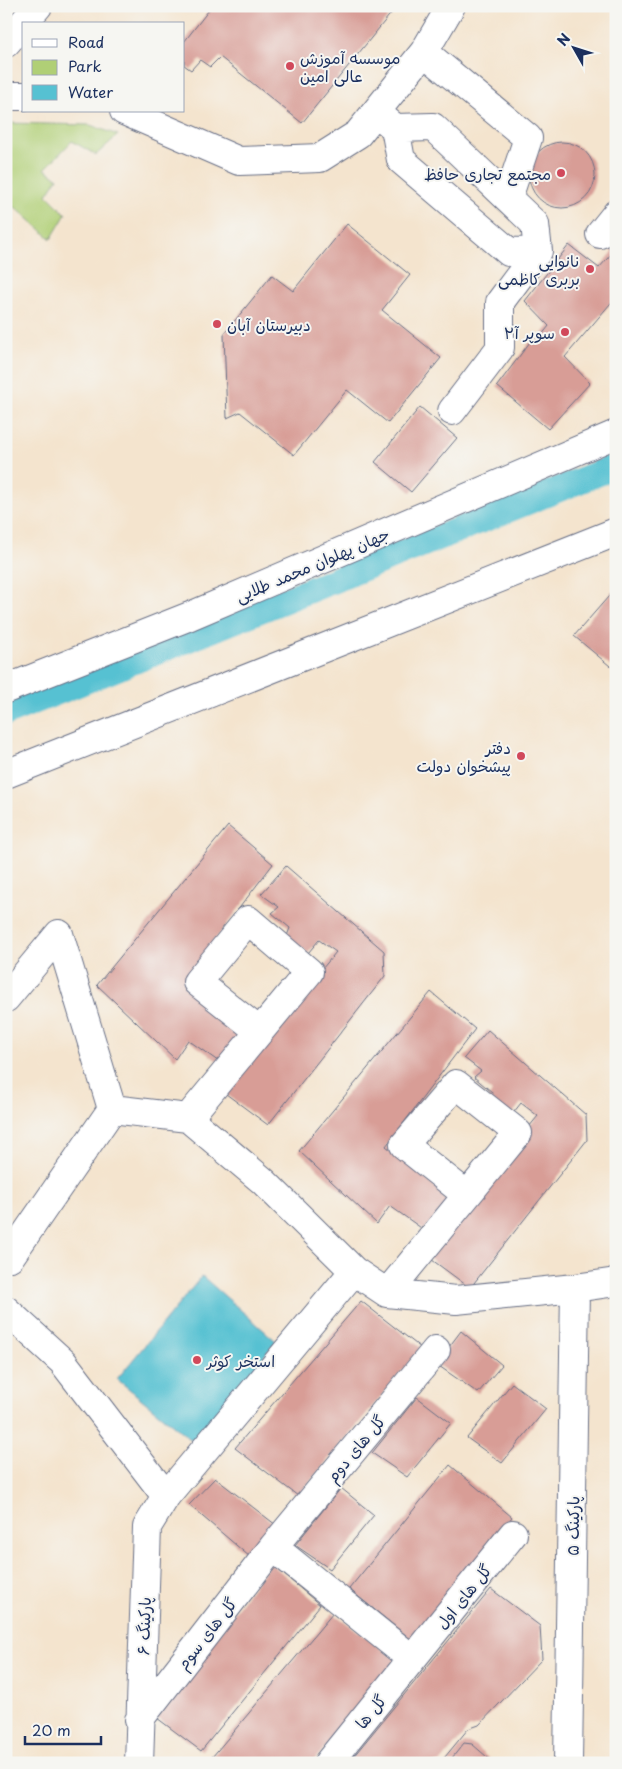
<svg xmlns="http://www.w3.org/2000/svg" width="622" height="1769" viewBox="0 0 622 1769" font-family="'Playpen Sans','Playpen Sans Arabic',sans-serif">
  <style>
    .green { fill: #b0cf76; stroke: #667f6a }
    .water { fill: #56c1d2; stroke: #387898 }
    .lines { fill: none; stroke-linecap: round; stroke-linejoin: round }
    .canal { stroke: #56c1d2; stroke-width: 26 }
    .building { fill: #d89d96 }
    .minor-casing { stroke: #676e85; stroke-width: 30 }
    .minor { stroke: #fff; stroke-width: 28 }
    .poi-dot { fill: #d1495b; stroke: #f6f6f2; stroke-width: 2 }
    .labels { text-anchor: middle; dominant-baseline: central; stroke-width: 4; stroke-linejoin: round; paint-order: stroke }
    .poi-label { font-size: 16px; fill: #1b2f5e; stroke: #f6f6f2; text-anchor: end }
    .street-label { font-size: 16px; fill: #1b2f5e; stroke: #f6f6f2 }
  </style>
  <rect width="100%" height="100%" fill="#f6f6f2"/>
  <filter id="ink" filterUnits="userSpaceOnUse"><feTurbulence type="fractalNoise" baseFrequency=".02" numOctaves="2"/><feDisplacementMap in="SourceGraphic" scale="10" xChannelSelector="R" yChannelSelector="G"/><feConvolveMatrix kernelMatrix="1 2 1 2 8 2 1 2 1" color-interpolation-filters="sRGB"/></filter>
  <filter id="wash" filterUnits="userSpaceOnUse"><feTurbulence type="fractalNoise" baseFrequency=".0096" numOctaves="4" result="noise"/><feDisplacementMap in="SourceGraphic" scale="20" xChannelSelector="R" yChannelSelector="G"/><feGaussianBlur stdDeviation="1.12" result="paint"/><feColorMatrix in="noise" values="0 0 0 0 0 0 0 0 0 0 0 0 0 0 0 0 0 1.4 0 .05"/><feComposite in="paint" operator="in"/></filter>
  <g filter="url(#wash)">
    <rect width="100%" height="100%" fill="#f4e4ce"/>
    <path class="green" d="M6,123L90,125L118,135L96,155L72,141L45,169L58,178L47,195L66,214L51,239L15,207L6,211Z"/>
    <path class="water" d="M202,1276L276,1341L195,1443L117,1379Z"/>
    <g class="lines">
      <path class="canal" d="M6,713L616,466"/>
    </g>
    <g id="blocks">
      <path class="building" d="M212,6H397L302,123L220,57L210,67L200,60L191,70L184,65V42Z
        M529 175a33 33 0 1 1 66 0a33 33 0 1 1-66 0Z
        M347,224L410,275L382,310L441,358L388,423L347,390L294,455L240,412L227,418L224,334L272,275L293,291Z
        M616,237V297L565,357L590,383L548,429L497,386L533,338L537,341L549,326L525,301L569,245L599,268L613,252L608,246Z
        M420,407L457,438L411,492L375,462Z
        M616,588V671L574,636Z
        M228,826L273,864L184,980L249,1035L222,1064L188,1040L175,1059L97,985Z
        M286,866L384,951L385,976L268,1125L222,1091L336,952L319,940L308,953L287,936L290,928L272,913L279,907L261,894Z
        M431,992L475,1029L386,1146L451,1200L424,1230L390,1206L377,1224L299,1151Z
        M488,1030L586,1115L587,1140L470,1288L424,1254L538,1116L521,1103L510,1117L488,1099L492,1092L474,1077L481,1071L464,1058Z
        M361,1301L421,1348L298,1496L235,1448Z
        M461,1331L502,1365L478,1393L436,1364Z
        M512,1383L546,1409L502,1463L467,1438Z
        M417,1397L451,1423L407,1477L372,1453Z
        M450,1465L512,1517L412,1640L349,1589Z
        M215,1478L276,1525L250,1557L189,1505Z
        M341,1488L374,1515L330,1569L295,1545Z
        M270,1563L320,1605L201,1751L157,1718Z
        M491,1589L540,1626L542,1659L479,1725L468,1729L440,1763H348Z
        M333,1613L397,1660L312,1763H207Z
        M464,1743L472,1744L494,1763H448Z"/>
    </g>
  </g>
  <g filter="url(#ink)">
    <use href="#blocks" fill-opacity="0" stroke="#676e85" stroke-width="1"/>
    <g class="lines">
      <g class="minor-casing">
        <path id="minor" d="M6,43L38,6
          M424,52L528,138L508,198
          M6,96H24
          M124,111L239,161L320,158L358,134L424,52L451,6
          M382,117L395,128L401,160L509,252L538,251
          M395,128L433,127L535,224L538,251L500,302V348L452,411
          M600,234L616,214
          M6,689L190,616L616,434
          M6,774L616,532
          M59,934L112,1109
          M6,998L59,934
          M112,1109L188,1118L263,1181L354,1271L387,1293L456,1300L575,1288L616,1282
          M188,1118L309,972L248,920L197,982L259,1031
          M10,1257L112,1109
          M387,1293L518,1133L456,1084L404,1145L467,1195
          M6,1310L63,1362L166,1496
          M273,1547L412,1659
          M139,1720L273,1547L436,1350
          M139,1763L147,1527L166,1496L354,1271
          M328,1763L513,1534
          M568,1763L575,1288"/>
      </g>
      <use href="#minor" class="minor"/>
    </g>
  </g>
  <g class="poi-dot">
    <circle cx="290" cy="66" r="5"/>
    <circle cx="561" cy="173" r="5"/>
    <circle cx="590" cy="269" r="5"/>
    <circle cx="217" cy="324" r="5"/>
    <circle cx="565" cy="332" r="5"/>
    <circle cx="521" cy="756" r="5"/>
    <circle cx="197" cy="1360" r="5"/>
  </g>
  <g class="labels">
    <g class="poi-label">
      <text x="300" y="57" text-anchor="start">موسسه آموزش<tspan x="300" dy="18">عالی امین</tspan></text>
      <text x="551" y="173">مجتمع تجاری حافظ</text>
      <text x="580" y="260">نانوایی<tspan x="580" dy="18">بربری کاظمی</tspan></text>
      <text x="227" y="324" text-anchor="start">دبیرستان آبان</text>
      <text x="555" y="332">سوپر آ۲</text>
      <text x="511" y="747">دفتر<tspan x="511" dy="18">پیشخوان دولت</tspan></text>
      <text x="207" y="1360" text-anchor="start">استخر کوثر</text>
    </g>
    <g class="street-label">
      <text transform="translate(312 564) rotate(-23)">جهان پهلوان محمد طلایی</text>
      <text transform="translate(355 1448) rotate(-50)">گل های دوم</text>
      <text transform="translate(572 1526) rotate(-89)">پارکینگ ۵</text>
      <text transform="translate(463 1596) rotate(-51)">گل های اول</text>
      <text transform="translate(143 1626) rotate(-88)">پارکینگ ۶</text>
      <text transform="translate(206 1633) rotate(-52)">گل های سوم</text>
      <text transform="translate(370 1711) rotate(-51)">گل ها</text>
    </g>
  </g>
  <rect width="622" height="1769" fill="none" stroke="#f6f6f2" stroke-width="25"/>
  <rect x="22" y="22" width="162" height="90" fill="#f6f6f2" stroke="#9ea6b7"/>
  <rect x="32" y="39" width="25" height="8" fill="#ffffff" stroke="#9ea6b7"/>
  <text x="68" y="48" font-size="15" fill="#1b2f5e">Road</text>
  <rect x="32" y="60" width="25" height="15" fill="#b0cf76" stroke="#9ea6b7"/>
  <text x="68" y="72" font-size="15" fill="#1b2f5e">Park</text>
  <rect x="32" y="85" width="25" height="15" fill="#56c1d2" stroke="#9ea6b7"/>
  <text x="68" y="98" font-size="15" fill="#1b2f5e">Water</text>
  <g transform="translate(574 48) rotate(309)" stroke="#f6f6f2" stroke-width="4" paint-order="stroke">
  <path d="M0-4L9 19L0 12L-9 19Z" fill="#1b2f5e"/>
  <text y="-8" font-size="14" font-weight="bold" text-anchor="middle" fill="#1b2f5e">N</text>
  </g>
  <path d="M25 1736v8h76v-8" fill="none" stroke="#1b2f5e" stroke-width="2.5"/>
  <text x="32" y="1736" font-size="15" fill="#1b2f5e" stroke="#f6f6f2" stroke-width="4" paint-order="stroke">20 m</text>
</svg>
